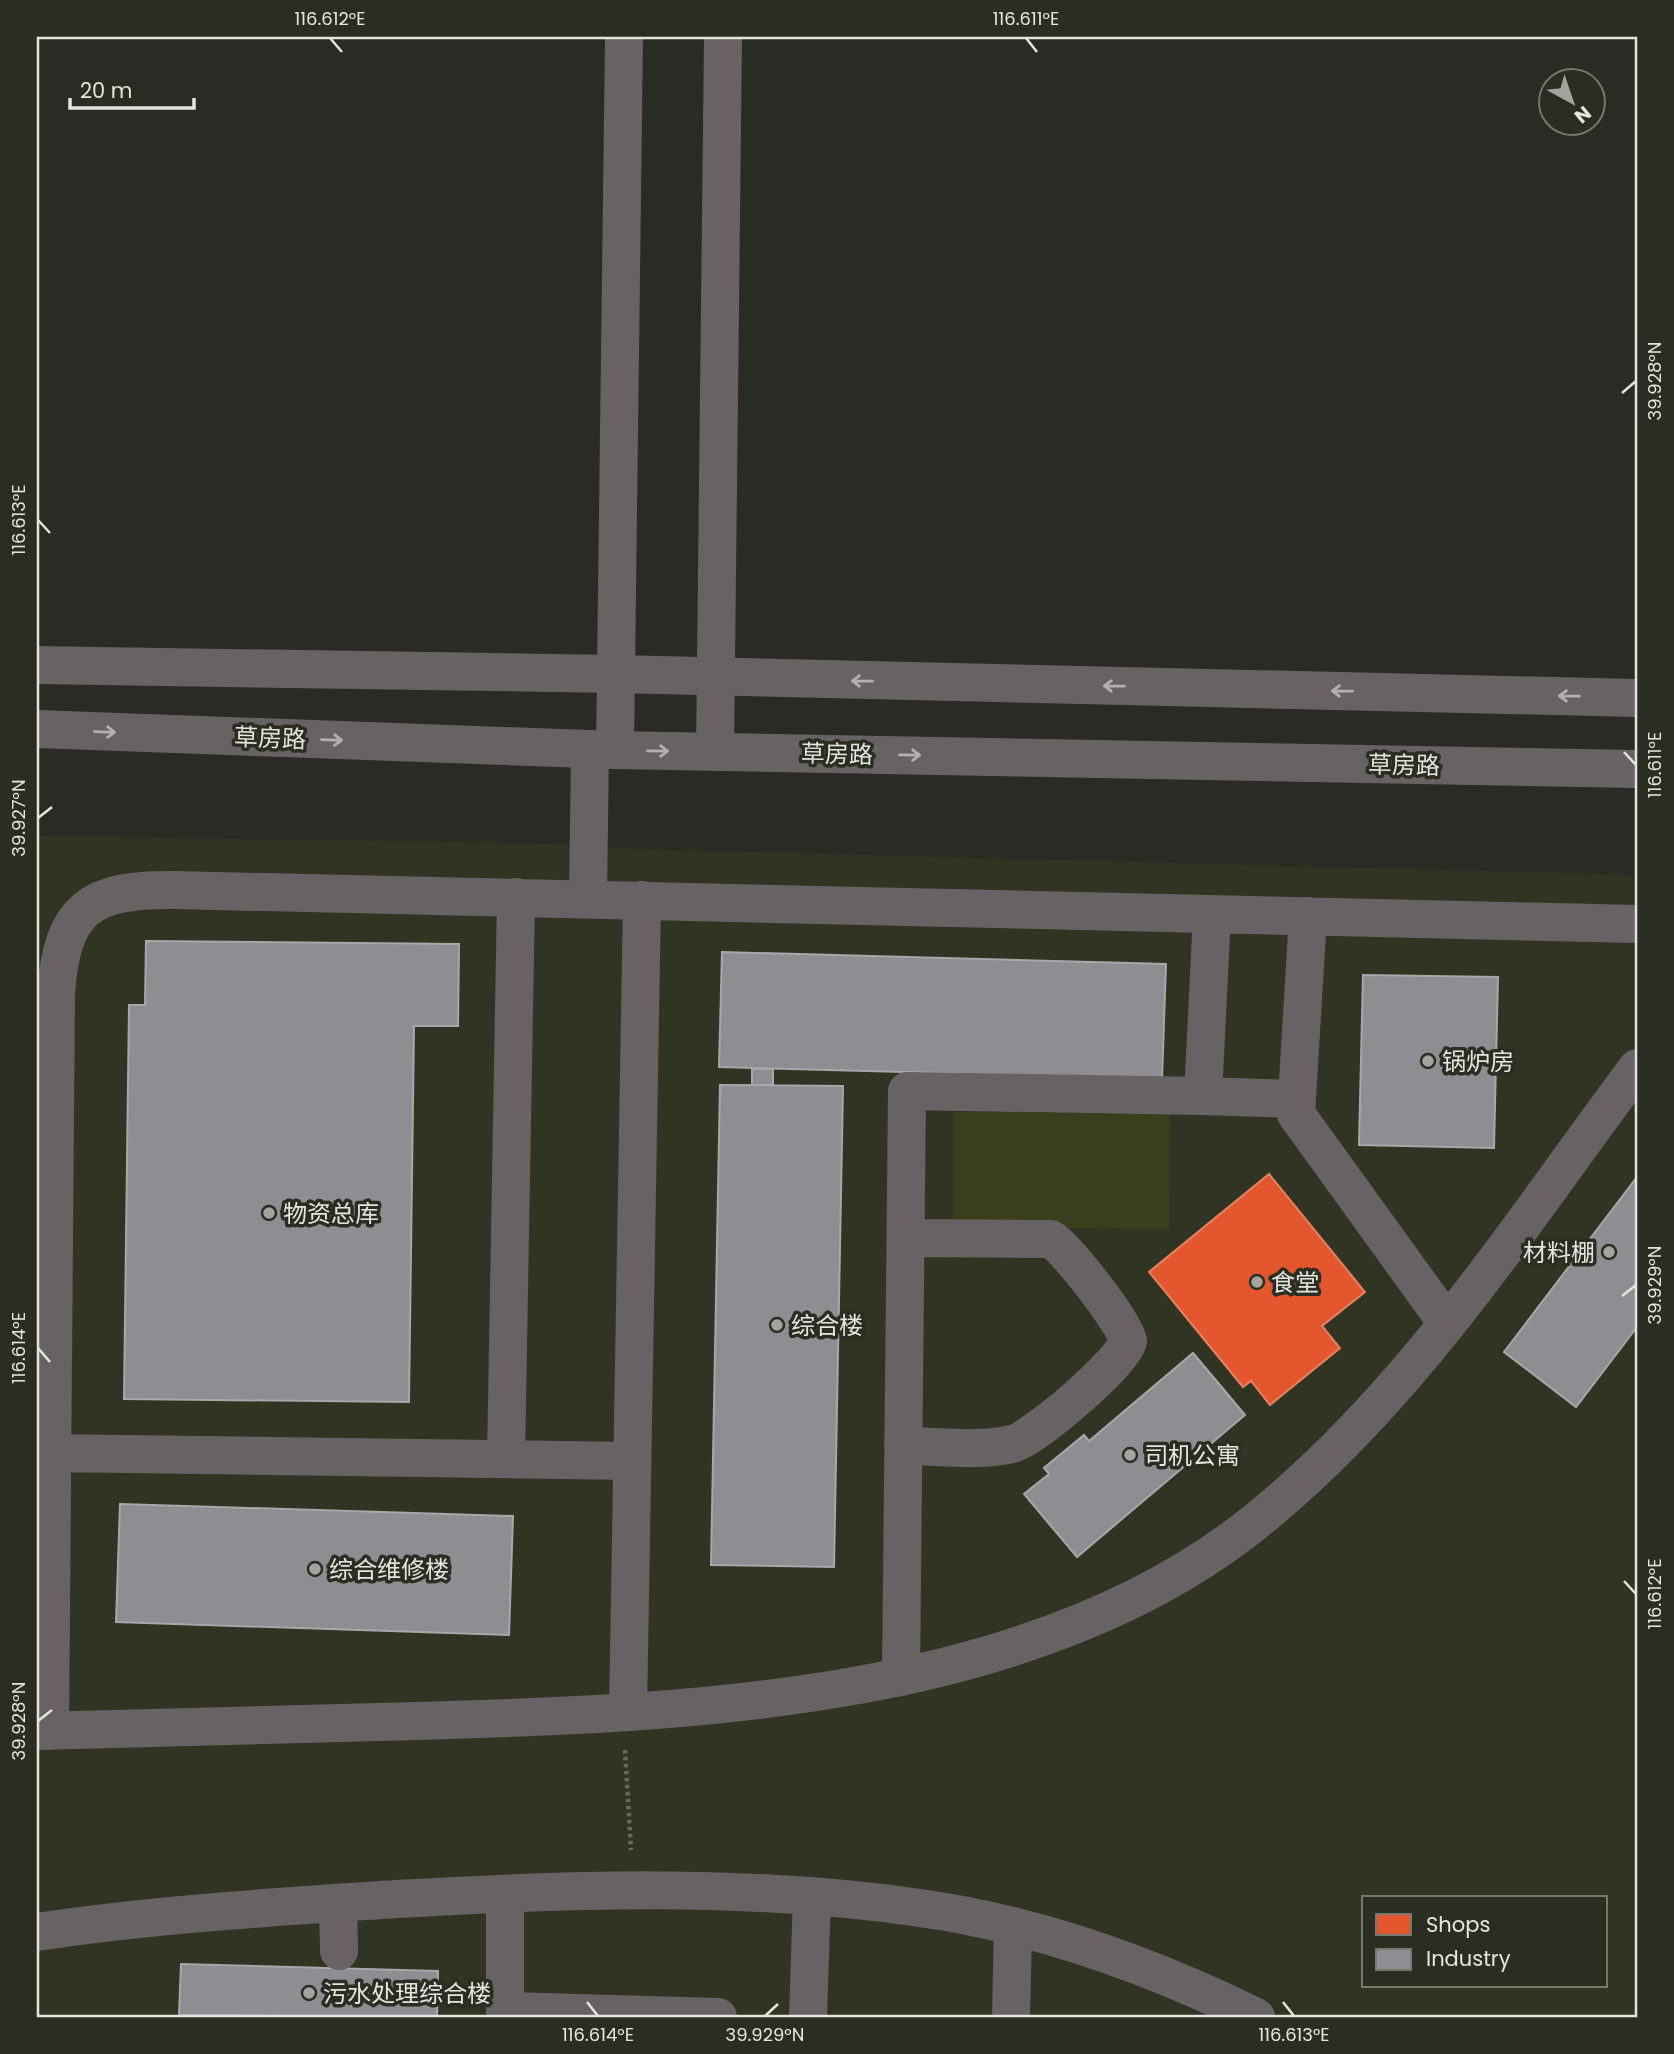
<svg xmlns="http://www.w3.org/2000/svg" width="1674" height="2054" viewBox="0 0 1674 2054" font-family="Poppins,'Noto Sans SC',sans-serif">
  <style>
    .built { fill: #303523; fill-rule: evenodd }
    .green { fill: #373f1c }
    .shops { fill: #e4572e; stroke: #e48263; stroke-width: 2 }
    .industry { fill: #8d8d92; stroke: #a7a8a9; stroke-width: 2 }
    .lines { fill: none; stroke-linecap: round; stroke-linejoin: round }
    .path { stroke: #686666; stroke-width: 4.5; stroke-dasharray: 3.5 3.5; stroke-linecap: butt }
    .minor { stroke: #686265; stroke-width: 38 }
    .major { stroke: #696264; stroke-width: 38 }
    .oneway { stroke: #b2b1ad }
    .ticks { fill: none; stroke: #e3e6de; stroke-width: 2.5 }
    .poi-dot { fill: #a2a59d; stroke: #2a2e22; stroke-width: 2.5 }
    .labels { text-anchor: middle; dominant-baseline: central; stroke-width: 7; stroke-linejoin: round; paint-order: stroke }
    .street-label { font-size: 24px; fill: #e3e6de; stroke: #2a2e22 }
    .poi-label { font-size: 24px; fill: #e3e6de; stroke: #2a2e22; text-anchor: start }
    .neatline { fill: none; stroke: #e3e6de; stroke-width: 2.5 }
    .ticks-label { font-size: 18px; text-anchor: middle; fill: #e3e6de }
  </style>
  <rect width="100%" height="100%" fill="#292b25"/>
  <path class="built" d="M37,836L526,843L638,849L1637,875V2017H37ZM1364,1898H1606V1986H1364Z"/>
  <path class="green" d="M954,1112L1170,1113L1169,1229L953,1227Z"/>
  <path class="shops" d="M1269,1174L1365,1292L1322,1326L1340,1348L1270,1405L1251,1381L1243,1387L1149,1272Z"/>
  <path class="industry" d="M146,941L459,944L458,1026H414L409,1402L124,1399L129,1005H145Z
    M722,952L1166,964L1162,1079L719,1067Z
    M1363,975L1498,977L1494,1148L1359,1145Z
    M752,1069H773V1085H752Z
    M720,1085L843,1086L834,1567L711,1565Z
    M1637,1177V1327L1576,1407L1504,1352Z
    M1193,1353L1245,1415L1077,1557L1024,1494L1049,1474L1044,1468L1084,1435L1089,1441Z
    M120,1504L513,1516L509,1635L116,1622Z
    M181,1964L438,1971L437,2017L179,2015Z"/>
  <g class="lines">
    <path class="path" d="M625,1750L631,1850"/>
    <path class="minor" d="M615,750L624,37
      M715,752L723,37
      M588,899L590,749
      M1308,916L1296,1114L1447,1323
      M1203,1096L1297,1099
      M903,1446C937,1446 978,1452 1012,1444C1032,1440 1125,1361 1128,1341C1125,1323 1067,1249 1051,1239L906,1238
      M52,1453L632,1461
      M506,1459L516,897
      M901,1677L907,1091L1203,1096L1212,914
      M628,1712L642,900
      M37,1731C164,1728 291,1724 418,1721C690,1713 1033,1701 1255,1522C1410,1398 1519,1226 1637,1068
      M50,1731L56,993C62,908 90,889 175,890L1637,924
      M338,1903L339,1951
      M37,1932C156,1914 277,1907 397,1899C570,1889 748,1883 920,1908C1035,1924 1152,1966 1256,2017
      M505,2011L718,2017
      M505,2017V1894
      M808,2017L812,1896
      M1011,2017L1013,1927"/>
    <path class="major" d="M37,665L616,674L1637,698
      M37,729L615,750L1637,769"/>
  </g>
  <defs><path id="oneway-shaft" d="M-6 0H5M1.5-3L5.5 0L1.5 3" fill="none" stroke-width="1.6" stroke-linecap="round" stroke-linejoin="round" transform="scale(1.75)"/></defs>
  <g class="oneway">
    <use href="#oneway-shaft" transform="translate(862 681) rotate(-179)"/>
    <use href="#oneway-shaft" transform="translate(1114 686) rotate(-179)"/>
    <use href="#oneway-shaft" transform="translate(1342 691) rotate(-179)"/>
    <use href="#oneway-shaft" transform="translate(1569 696) rotate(-179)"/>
    <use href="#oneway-shaft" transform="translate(105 732) rotate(2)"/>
    <use href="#oneway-shaft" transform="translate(332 740) rotate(2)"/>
    <use href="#oneway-shaft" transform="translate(658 751) rotate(1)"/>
    <use href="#oneway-shaft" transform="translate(910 755) rotate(1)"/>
  </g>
  <path class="ticks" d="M330,38L342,52M1026,38L1037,52M1622,393L1636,381M38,520L50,533M1624,752L1636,765M38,818L52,807M1622,1296L1636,1285M38,1348L50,1362M1624,1581L1636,1594M38,1721L52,1710M587,2002L598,2016M1283,2002L1294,2016M765,2016L778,2004"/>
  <g class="poi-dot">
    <circle cx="1428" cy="1061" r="7"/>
    <circle cx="269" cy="1213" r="7"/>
    <circle cx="1609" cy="1252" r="7"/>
    <circle cx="1257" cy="1282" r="7"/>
    <circle cx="777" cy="1325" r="7"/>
    <circle cx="1130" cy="1455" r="7"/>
    <circle cx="315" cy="1569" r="7"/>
    <circle cx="309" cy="1993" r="7"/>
  </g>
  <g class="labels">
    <g class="street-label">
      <text transform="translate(270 738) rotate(2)">草房路</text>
      <text transform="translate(837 754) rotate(1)">草房路</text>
      <text transform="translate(1404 765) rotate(1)">草房路</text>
    </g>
    <g class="poi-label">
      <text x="1442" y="1061">锅炉房</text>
      <text x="283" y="1213">物资总库</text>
      <text x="1595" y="1252" text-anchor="end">材料棚</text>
      <text x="1271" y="1282">食堂</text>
      <text x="791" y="1325">综合楼</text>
      <text x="1144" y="1455">司机公寓</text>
      <text x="329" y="1569">综合维修楼</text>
      <text x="323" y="1993">污水处理综合楼</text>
    </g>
  </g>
  <rect width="1674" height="2054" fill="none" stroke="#2a2e22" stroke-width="77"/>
  <rect x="1362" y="1896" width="245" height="91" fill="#2a2e22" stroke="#74786d" stroke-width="2"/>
  <rect x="1376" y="1914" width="35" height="21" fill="#e4572e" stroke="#74786d" stroke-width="2"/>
  <text x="1426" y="1932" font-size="21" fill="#e3e6de">Shops</text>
  <rect x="1376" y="1949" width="35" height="21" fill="#8d8d92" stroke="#74786d" stroke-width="2"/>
  <text x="1426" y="1966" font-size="21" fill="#e3e6de">Industry</text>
  <g transform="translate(1572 102) rotate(140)"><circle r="33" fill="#2a2e22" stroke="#74786d" stroke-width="2"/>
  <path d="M0-5L12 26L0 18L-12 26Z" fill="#a2a59d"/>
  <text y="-10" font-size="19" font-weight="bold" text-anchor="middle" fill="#e3e6de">N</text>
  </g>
  <path d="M70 98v10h124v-10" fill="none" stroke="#e3e6de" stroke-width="3.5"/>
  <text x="80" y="98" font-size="21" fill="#e3e6de" stroke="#2a2e22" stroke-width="5" paint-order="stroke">20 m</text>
  <rect x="38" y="38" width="1598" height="1978" class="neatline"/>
  <g class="ticks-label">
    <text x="330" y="25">116.612°E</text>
    <text x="1026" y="25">116.611°E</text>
    <text transform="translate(1655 381) rotate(-90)" y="6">39.928°N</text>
    <text transform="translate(19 520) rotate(-90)" y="6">116.613°E</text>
    <text transform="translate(1655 765) rotate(-90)" y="6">116.611°E</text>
    <text transform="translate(19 818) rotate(-90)" y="6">39.927°N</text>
    <text transform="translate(1655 1285) rotate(-90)" y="6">39.929°N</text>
    <text transform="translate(19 1348) rotate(-90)" y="6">116.614°E</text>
    <text transform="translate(1655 1594) rotate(-90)" y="6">116.612°E</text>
    <text transform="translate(19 1721) rotate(-90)" y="6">39.928°N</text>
    <text x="598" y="2041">116.614°E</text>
    <text x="765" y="2041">39.929°N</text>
    <text x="1294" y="2041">116.613°E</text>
  </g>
</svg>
